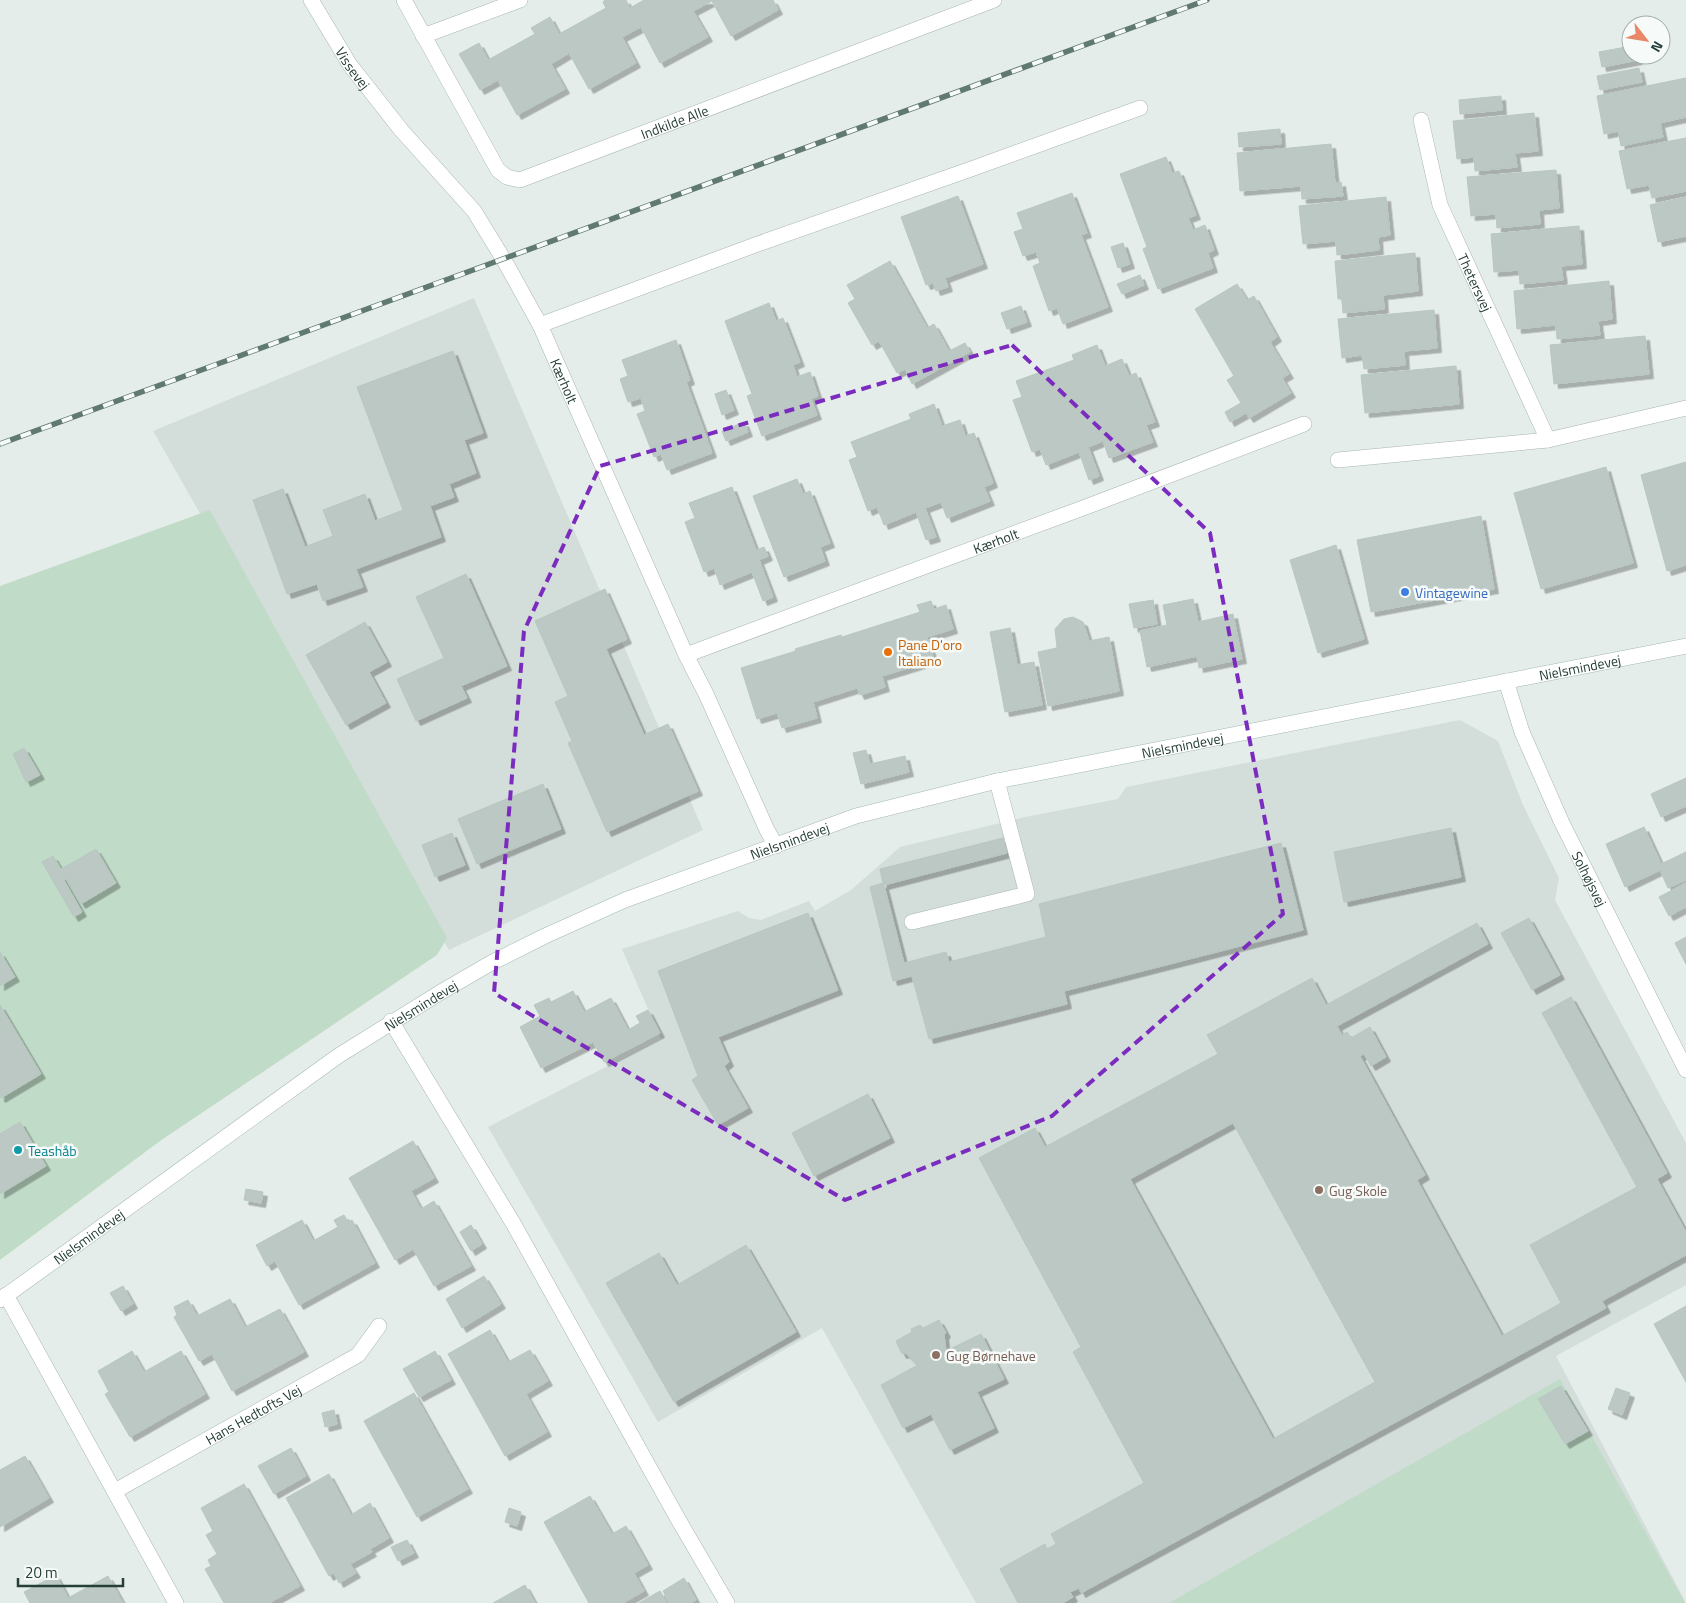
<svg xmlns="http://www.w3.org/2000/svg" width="1686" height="1603" viewBox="0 0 1686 1603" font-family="'Titillium Web',sans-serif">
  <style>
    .built { fill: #d3ddd9 }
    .green { fill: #c0dcc8 }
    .building { fill: #bbc8c3; stroke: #b8c7c0; fill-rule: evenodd; filter: url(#shadow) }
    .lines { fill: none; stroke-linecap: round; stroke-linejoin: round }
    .lane-casing { stroke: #a8b5b1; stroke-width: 16 }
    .street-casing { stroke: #a8b5b1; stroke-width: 16 }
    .secondary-casing { stroke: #a4b8b1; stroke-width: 16 }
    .lane { stroke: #fff; stroke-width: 15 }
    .street { stroke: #fff; stroke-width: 15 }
    .secondary { stroke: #fff; stroke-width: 15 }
    .rail-casing { stroke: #607972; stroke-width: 5.5 }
    .rail { stroke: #f6faf8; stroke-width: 4; stroke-dasharray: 11; stroke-linecap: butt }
    .marked { fill: none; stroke: #7b2cbf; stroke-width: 4; stroke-dasharray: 10 6; stroke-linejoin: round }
    .shop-dot { fill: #3f7fe0; stroke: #f6faf8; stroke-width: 2 }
    .food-dot { fill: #e8710a; stroke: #f6faf8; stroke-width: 2 }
    .culture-dot { fill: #0f9aa8; stroke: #f6faf8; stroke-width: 2 }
    .education-dot { fill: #8d6e63; stroke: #f6faf8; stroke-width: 2 }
    .labels { text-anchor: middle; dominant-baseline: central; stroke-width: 5; stroke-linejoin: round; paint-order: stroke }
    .street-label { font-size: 14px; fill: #253e37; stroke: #f6faf8 }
    .shop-label { font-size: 14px; fill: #366cbe; stroke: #f6faf8; text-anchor: start }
    .food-label { font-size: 14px; fill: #c56008; stroke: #f6faf8; text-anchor: start }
    .culture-label { font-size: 14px; fill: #0d838f; stroke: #f6faf8; text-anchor: start }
    .education-label { font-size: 14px; fill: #785e54; stroke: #f6faf8; text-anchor: start }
  </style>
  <defs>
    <filter id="shadow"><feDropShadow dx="4.5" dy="4.5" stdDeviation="0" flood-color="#0004"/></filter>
  </defs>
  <rect width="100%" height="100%" fill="#e5edea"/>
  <path class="built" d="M474,298L703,830L449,950L153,431Z
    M1460,720L1498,741L1523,805L1559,878L1555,900L1686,1143V1285L1556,1356L1686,1603H976L822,1328L658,1422L488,1127L661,1039L622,949L738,911L749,918L761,920L809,901L815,911L851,890L900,847L1025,817L1118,799L1126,787Z"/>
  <path class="green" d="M210,510L447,938L437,955L160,1141L0,1260V586Z
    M1560,1379L1685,1603H1169Z"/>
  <path class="building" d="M605,0H626L630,8L644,0H773L778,10L731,36L712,1L693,11L708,37L660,63L641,27L622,37L636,63L589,89L569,53L551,64L565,89L517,115L498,80L480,90L459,54L479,43L488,60L535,34L531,28L550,17L559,34L606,8L603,2Z
    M1631,46V55H1637L1638,60L1602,67L1599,52Z
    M1639,68L1642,82L1600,90L1597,76Z
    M1686,78V117L1660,123L1663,137L1621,146L1618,131L1604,134L1597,96Z
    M1501,96L1502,110L1460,114L1459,100Z
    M1534,113L1538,151L1515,153L1517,167L1475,171L1474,157L1457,159L1453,121Z
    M1280,129L1281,144L1239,147L1238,133Z
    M1686,138V191L1652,198L1649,185L1627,189L1619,151Z
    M1331,144L1335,183L1341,182L1343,196L1302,199L1301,186L1240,191L1237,153Z
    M1166,157L1172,173L1179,171L1196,215L1188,218L1193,230L1205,225L1214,250L1208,253L1213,268L1158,289L1143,249L1147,247L1120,174Z
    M1556,170L1559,208L1539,210L1540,224L1497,228L1496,214L1471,216L1467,177Z
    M1072,193L1087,233L1081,235L1108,307L1063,324L1057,308L1049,311L1033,266L1040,263L1036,252L1023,256L1014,232L1023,229L1017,213Z
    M958,196L983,264L945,278L948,287L936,291L933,283L926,285L901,217Z
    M1386,197L1390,235L1378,237L1379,250L1337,255L1336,241L1303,244L1299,206Z
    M1686,197V236L1658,242L1650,205Z
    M1579,226L1582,264L1561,266L1563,280L1520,284L1519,270L1494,272L1491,234Z
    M1123,243L1130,264L1118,268L1111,247Z
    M1415,253L1418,291L1383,295L1384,309L1343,313L1342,299H1338L1335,261Z
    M890,261L927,328L934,324L949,351L965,343L970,352L912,384L905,369L897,373L879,341L872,345L848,303L855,299L847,285Z
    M1140,275L1144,285L1122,294L1117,284Z
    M1609,281L1612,319L1598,321L1600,335L1557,339L1556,325L1517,329L1514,291Z
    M1237,284L1247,300L1254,296L1277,337L1270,342L1289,374L1282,378L1291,393L1249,418L1246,413L1230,422L1225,412L1241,403L1227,380L1234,376L1195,309Z
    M769,303L776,321L783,318L800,362L793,365L797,377L810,372L818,396L811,399L817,415L762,436L747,396L752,394L725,321Z
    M1021,306L1027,322L1007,329L1001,313Z
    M1434,310L1437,348L1404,351L1405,365L1364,369L1362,355L1342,358L1338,319Z
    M1645,336L1649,374L1554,384L1550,345Z
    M676,340L690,380L686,382L712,453L667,470L661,454L654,457L637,414L645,411L641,398L628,402L620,379L628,376L622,360Z
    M1097,345L1105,366L1122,359L1129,376L1136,373L1155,422L1146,425L1153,442L1109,458L1103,441L1088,447L1099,476L1089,480L1079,452L1046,465L1040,449L1032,452L1013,400L1022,397L1016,381L1074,360L1072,355Z
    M453,351L483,433L464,440L476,473L449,484L454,497L430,506L441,537L356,569L363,587L323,601L317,584L287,594L253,500L283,489L305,547L333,536L323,510L365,494L375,521L403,510L357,387Z
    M1456,366L1459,404L1365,413L1361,375Z
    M726,390L734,410L722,415L715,394Z
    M934,404L942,426L960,420L965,436L974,433L993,483L984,487L990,501L947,518L941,502L925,508L936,537L926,540L916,512L884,525L877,507L868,511L849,460L857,457L851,442L911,419L909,414Z
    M744,422L748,432L726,441L722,431Z
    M1686,462V565L1667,571L1641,475Z
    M1606,467L1633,563L1541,589L1514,493Z
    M797,479L803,494L810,491L830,543L820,547L825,561L784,577L753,496Z
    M732,487L756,550L764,547L768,556L759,560L773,597L763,601L752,572L720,585L714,568L704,572L685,522L695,518L689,503Z
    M1481,516L1494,589L1371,612L1357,540Z
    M1336,545L1364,639L1318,653L1290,560Z
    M466,574L507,666L461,686L467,698L416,721L397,679L444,658L416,597Z
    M605,589L627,639L606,649L644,735L668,724L698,791L607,832L568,743L572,741L555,702L568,696L535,621Z
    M1193,599L1198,622L1233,614L1242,659L1199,668L1197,656L1147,667L1140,631L1167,625L1163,605Z
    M1153,600L1157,624L1134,628L1129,604Z
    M931,601L934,609L946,605L953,629L927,637L934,660L882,676L885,687L860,695L857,688L813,702L817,718L782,728L777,713L757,719L741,668L796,651L795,649L841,635L842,637L920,612L917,605Z
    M1073,617L1083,622L1089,641L1109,637L1119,691L1048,706L1038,652L1057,648L1055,629L1064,619Z
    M365,622L387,662L369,672L386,703L346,725L306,655Z
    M1010,628L1017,665L1034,662L1042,705L1005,712L990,632Z
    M24,748L40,775L26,782L13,754Z
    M866,750L870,764L905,756L909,772L861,784L853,753Z
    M1686,778V806L1661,817L1651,794Z
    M543,784L561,829L477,864L458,819Z
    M1644,827L1661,864L1686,852V880L1668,888L1660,870L1625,887L1606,844Z
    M1451,828L1461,877L1344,902L1334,852Z
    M452,833L465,865L435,877L422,845Z
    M1003,838L1007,853L884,885L904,963L946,952L949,962L1046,937L1039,904L1281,843L1303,930L1064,991L1067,1004L929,1039L912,976L893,981L870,887L883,883L880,869Z
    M96,849L116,883L81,904L66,879L64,880L82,912L74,917L42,862L53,856L61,869Z
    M1686,883V907L1669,916L1659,897Z
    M808,913L838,990L718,1037L729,1062L724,1066L748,1108L718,1125L692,1080L698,1076L658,971Z
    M1529,918L1560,975L1532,990L1501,933Z
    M1477,923L1488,944L1337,1026L1342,1035L1347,1032L1351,1038L1370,1027L1386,1057L1371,1066L1364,1054L1360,1056L1425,1175L1417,1180L1502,1336L1561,1303L1530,1245L1637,1187L1542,1013L1571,997L1667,1173L1657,1179L1686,1232V1255L1602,1301L1606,1308L1081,1593L1079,1588L1070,1592L1073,1597L1063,1603H1018L1000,1569L1045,1544L1047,1549L1056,1544L1051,1534L1144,1483L1073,1352L1081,1347L979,1158L1035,1128L1045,1147L1218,1054L1207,1035L1312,978L1326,1005ZM1233,1123L1375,1382L1273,1439L1130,1179Z
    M1686,937V964L1675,943Z
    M0,952L15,977L0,986Z
    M573,991L584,1012L611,998L628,1030L640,1023L636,1016L648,1010L660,1033L604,1062L593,1042L541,1068L520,1027L540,1016L534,1005L549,998L551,1002Z
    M0,1005L41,1074L1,1098L0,1097Z
    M868,1094L890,1138L814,1176L792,1133Z
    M20,1122L46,1166L0,1194V1134Z
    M413,1141L434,1178L411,1191L421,1209L434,1201L471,1266L434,1286L413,1249L395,1260L349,1178Z
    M246,1189L263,1192L261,1203L244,1200Z
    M344,1215L348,1222L352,1220L375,1263L299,1305L275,1261L267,1266L256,1245L302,1220L313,1241L338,1227L334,1220Z
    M471,1225L482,1244L471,1251L460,1232Z
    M746,1245L796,1332L674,1402L606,1283L659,1253L677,1285Z
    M484,1276L501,1304L462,1328L446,1299Z
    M123,1286L133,1304L121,1311L110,1293Z
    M230,1299L245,1327L280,1309L304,1352L232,1391L212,1354L199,1361L174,1317L177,1315L174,1307L188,1300L197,1316Z
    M1686,1306V1382L1654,1324Z
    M939,1320L946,1333L944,1335L946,1351L981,1334L1004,1379L977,1392L994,1428L950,1450L931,1414L903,1428L881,1385L918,1365L905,1353L902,1354L896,1341L912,1332L911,1329L920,1325L923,1328Z
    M490,1330L508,1362L530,1350L548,1381L526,1394L547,1432L505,1456L448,1354Z
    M132,1351L144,1372L181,1351L205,1394L130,1437L105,1394L109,1392L98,1371Z
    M435,1351L451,1380L419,1397L403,1369Z
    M1561,1386L1588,1431L1565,1444L1538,1399Z
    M1616,1388L1630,1393L1622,1415L1608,1409Z
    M414,1393L468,1489L417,1517L364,1421Z
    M334,1410L337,1424L325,1427L322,1413Z
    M291,1448L306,1476L274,1494L258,1466Z
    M25,1456L49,1498L0,1527V1470Z
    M329,1474L351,1515L370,1503L389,1538L370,1549L372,1552L350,1564L356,1573L339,1583L334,1573L329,1576L286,1498Z
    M244,1484L300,1586L269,1603H224L205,1569L211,1566L208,1560L217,1554L206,1535L213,1531L201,1508Z
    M590,1496L612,1534L626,1526L648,1565L634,1573L644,1591L623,1603H589L544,1522Z
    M509,1508L521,1512L517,1526L505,1522Z
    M407,1540L414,1553L398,1561L391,1547Z
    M56,1575L68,1598L108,1576L123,1603H30L24,1592Z
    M684,1578L696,1600L690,1603H670L663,1591Z
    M525,1585L535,1603H493Z
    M660,1591L667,1603H639Z"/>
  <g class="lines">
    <g class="lane-casing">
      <g id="lane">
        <path id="s1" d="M311,0L350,65L402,131L474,211L504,260L540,325L755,245L974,168L1140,108"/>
        <path d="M912,922L1027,894L997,781"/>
        <path d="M391,1021L513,1223L678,1519L727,1603"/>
      </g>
    </g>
    <g class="street-casing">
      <g id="street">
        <path id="s2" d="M404,0L498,170L507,177L520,180L994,0"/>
        <path d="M423,36L520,0"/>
        <path id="s3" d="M1421,120L1440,205L1548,440"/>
        <path id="s4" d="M540,325L686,655L706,694L767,830L776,846"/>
        <path d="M1338,460L1548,440L1686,408"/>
        <path id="s5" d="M686,655L1083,508L1304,424"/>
        <path id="s6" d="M1506,681L1522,732L1562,823L1686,1070"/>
        <path d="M6,1295L176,1603"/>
        <path id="s7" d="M115,1491L358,1355L379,1326"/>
      </g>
    </g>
    <g class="secondary-casing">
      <g id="secondary">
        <path id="s8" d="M0,1300L338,1056L441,992L491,963L545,936L625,900L856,816L997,781L1686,646"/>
      </g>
    </g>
    <use href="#lane" class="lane"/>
    <use href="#street" class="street"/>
    <use href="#secondary" class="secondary"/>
    <g class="rail-casing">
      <path id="rail" d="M0,444L1207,0"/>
    </g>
    <use href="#rail" class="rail"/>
  </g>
  <path class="marked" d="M1012,345L1210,533L1283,914L1052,1116L845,1200L494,993L524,631L600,466Z"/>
  <circle class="shop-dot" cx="1405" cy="592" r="5"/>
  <circle class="food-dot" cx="888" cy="652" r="5"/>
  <circle class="culture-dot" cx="18" cy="1150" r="5"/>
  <g class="education-dot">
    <circle cx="1319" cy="1190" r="5"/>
    <circle cx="936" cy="1355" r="5"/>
  </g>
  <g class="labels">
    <g class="street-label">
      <text stroke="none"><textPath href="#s1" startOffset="80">Vissevej</textPath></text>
      <text stroke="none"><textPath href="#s2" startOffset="384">Indkilde Alle</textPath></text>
      <text stroke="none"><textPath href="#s3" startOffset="172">Thetersvej</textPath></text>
      <text stroke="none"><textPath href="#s4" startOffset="61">Kærholt</textPath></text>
      <text stroke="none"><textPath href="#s5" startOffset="330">Kærholt</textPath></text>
      <text stroke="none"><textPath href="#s8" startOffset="1729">Nielsmindevej</textPath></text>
      <text stroke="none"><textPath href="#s8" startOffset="1324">Nielsmindevej</textPath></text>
      <text stroke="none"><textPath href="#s8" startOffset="919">Nielsmindevej</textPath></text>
      <text stroke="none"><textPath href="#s6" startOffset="215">Solhøjsvej</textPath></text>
      <text stroke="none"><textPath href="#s8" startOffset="514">Nielsmindevej</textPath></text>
      <text stroke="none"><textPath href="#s8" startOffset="109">Nielsmindevej</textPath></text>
      <text stroke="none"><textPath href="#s7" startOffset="158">Hans Hedtofts Vej</textPath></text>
    </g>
    <g class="shop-label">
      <text x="1415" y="592">Vintagewine</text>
    </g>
    <g class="food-label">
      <text x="898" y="644">Pane D'oro<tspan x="898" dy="16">Italiano</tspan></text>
    </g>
    <g class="culture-label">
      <text x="28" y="1150">Teashåb</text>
    </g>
    <g class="education-label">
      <text x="1329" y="1190">Gug Skole</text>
      <text x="946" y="1355">Gug Børnehave</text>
    </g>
  </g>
  <g transform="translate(1646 40) rotate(121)"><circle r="24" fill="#f6faf8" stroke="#a2afab"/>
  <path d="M0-4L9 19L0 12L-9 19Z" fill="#e88769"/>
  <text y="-8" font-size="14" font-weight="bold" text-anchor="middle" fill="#253e37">N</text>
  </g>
  <path d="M18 1578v8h105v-8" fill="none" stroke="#253e37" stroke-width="2.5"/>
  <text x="25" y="1578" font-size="15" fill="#253e37" stroke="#f6faf8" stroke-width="4" paint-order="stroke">20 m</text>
</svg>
